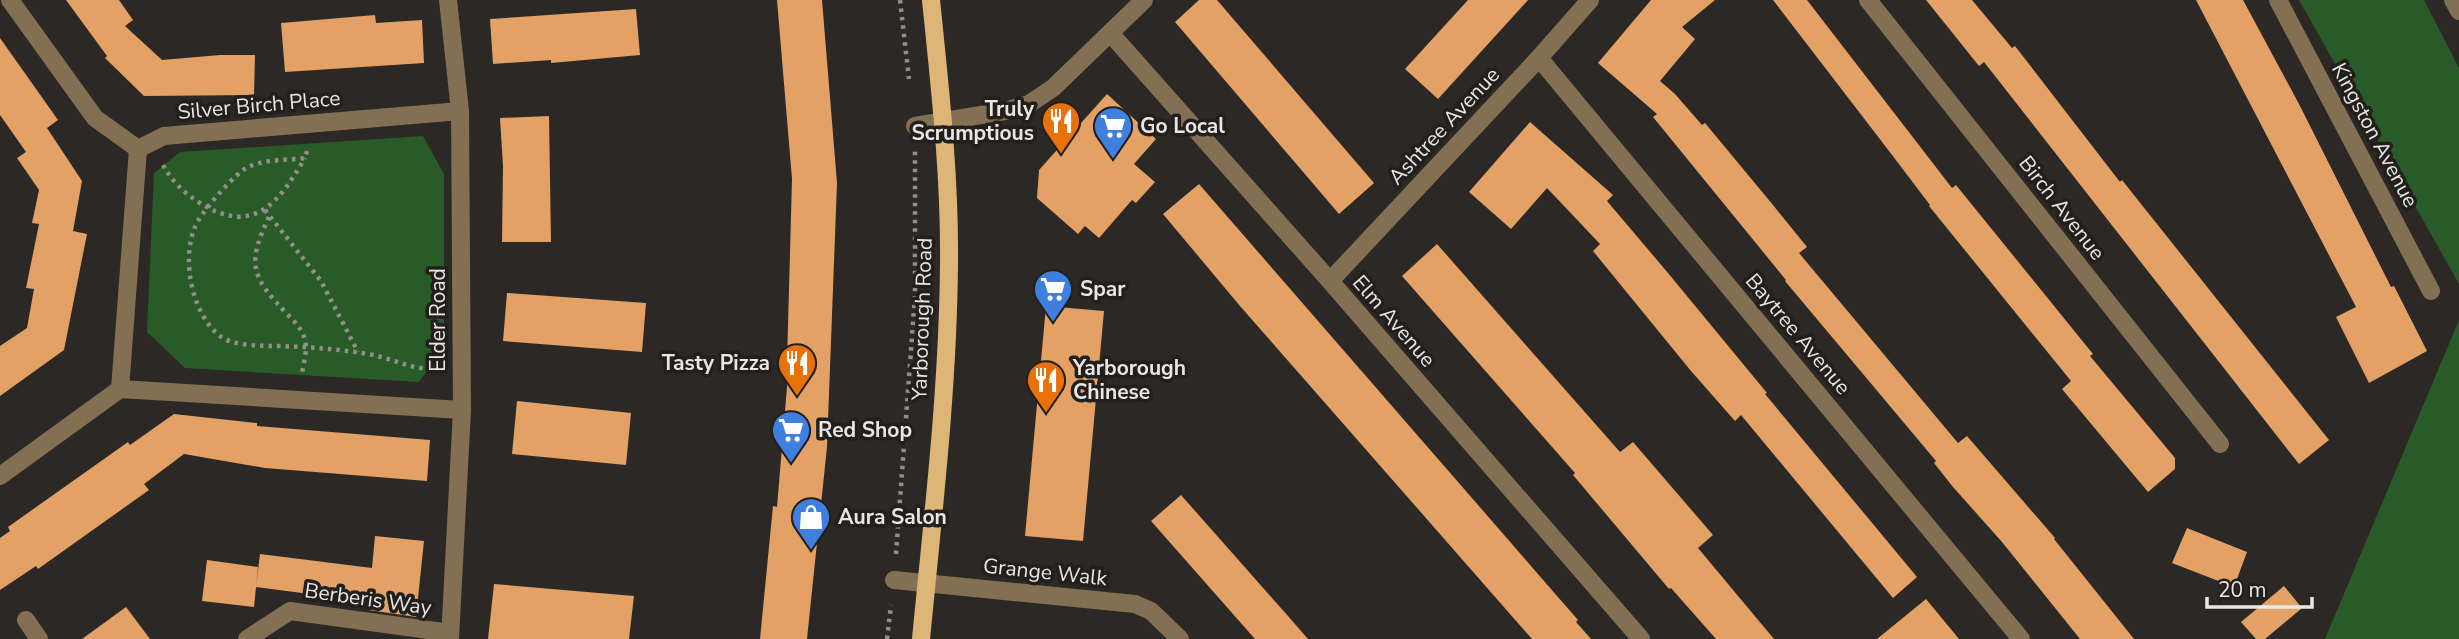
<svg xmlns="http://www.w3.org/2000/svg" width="2459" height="639" viewBox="0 0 2459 639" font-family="'Nunito Sans',sans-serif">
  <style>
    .green { fill: #295b28 }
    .building { fill: #e3a166 }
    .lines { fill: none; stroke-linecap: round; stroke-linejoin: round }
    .path { stroke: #918e8c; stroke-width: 4.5; stroke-dasharray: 3.5 5; stroke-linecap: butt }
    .minor { stroke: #836f52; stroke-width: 18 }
    .major { stroke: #ddb576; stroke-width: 18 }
    .labels { text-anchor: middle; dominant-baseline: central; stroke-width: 7; stroke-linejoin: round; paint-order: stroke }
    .street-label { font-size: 21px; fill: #e9e7e5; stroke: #221f1c }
    .poi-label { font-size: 21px; font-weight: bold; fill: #e9e7e5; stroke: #221f1c; text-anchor: start }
  </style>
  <rect width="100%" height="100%" fill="#2c2825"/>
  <path class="green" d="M2299,0H2424L2459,68V284Z
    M423,136L444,174V348L419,382L185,368L147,332L154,173L180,152Z
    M2459,320V639H2325Z"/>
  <path class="building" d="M66,0H119L133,20L125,26L162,60L220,55H255L254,95L144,96L105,58L107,56Z
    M777,0H822L837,183L827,447L807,639H760L773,506L777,507L789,363L787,362L792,179Z
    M1199,0H1217L1374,183L1339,214L1175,22Z
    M1468,0H1528L1438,99L1405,69Z
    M1651,0H1715L1682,27L1695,39L1660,81L1675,94L1702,125L1705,123L1773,205L1807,247L1799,253L1958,443L1967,436L2055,538L2054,539L2134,639H2080L2002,542L1953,487L1934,463L1936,461L1785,281L1786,280L1653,117L1657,114L1598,63Z
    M1773,0H1807L1952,188L1956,185L2093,354L2090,356L2175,458V469L2148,492L2062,389L2071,381L1929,206L1930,205L1889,151Z
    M1926,0H1972L2012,48L2015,46L2120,182L2122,180L2329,440L2299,464L1984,62L1979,66Z
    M2196,0H2243L2299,104L2391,287L2394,286L2427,351L2369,383L2336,317L2356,307Z
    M636,9L640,55L551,63V60L493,64L490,19Z
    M375,15L376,23L422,20L424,63L285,72L281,23Z
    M0,38L58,120L47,128L82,181L73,231L87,234L64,350L0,396V346L27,328L34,289L26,288L39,224L32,223L39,190L17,158L26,152L0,115Z
    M1107,94L1156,139L1134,164L1155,182L1136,203L1132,200L1099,238L1085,226L1078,234L1037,198L1039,170Z
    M549,116L551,242H502L503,166L500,118Z
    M1530,122L1613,195L1607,201L1668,273L1767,393L1765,394L1917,577L1893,598L1741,415L1735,421L1691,371L1593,251L1600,244L1547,188L1511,229L1469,192Z
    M1199,184L1578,620L1576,622L1591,639H1532L1240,306L1163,214Z
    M1437,244L1620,452L1633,442L1713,535L1698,548L1774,639H1716L1671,588L1669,589L1573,475L1575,473L1402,276Z
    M507,293L646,303L642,352L503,341Z
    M1046,306L1104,311L1083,541L1025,536Z
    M517,401L631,413L626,465L512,454Z
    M174,414L257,423V426L430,440L427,481L265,468L184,454L144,484L149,490L38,569L36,566L0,590V538L10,531L8,527L128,442L130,445Z
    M1181,495L1288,616L1308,639H1255L1151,521Z
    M2187,528L2247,552L2234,587L2172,563Z
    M375,536L424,541L416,617L369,610L371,602L256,587L260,554L372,568Z
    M207,560L258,567L254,607L202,601Z
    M494,584L634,596L629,639H488Z
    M2284,586L2302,608L2265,639H2256L2241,622Z
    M1926,599L1959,639H1877Z
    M126,607L150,639H82Z"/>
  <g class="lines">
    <path class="path" d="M900,0L909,79
      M307,151L305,158C285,161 261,158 243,170C230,180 201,212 195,227C181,260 192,314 220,336C232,346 263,346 277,346C308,347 338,349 368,354C392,358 411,370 436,369
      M163,165C172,181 184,193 200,203C254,237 279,202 305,158
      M265,210L321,281L358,352
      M269,217C246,265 252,277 287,314C297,324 305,332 306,347C306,355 303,365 302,374
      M896,554L915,296V151
      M887,639L891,605"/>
    <path class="minor" d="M10,0L95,118L138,149
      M448,0L460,111L462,410L450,639
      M1868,0L2220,444
      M2278,0L2431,291
      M2453,0L2459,11
      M1111,34L1330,281L1641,639
      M1539,58L2021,639
      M460,111L164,136L138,149L120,389L462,410
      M915,126L1005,111L1029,104L1053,88L1144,0
      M1330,281L1539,58L1590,0
      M0,476L120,389
      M894,580L1135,604L1151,611L1180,639
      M26,620L39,639
      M247,639L290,611L450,633"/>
    <path class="major" d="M921,639C933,515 948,389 949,264C950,176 940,88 931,0"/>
  </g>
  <defs>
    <g id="restaurant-pin" transform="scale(2.0125)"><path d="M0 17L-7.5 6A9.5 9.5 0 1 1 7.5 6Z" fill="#e8710a" stroke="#221f1c"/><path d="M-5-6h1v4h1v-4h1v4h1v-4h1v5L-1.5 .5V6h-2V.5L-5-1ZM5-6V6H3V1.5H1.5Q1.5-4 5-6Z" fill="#fff"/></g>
    <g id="supermarket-pin" transform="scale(2.0125)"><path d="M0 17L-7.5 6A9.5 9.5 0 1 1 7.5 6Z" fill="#3f7fe0" stroke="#221f1c"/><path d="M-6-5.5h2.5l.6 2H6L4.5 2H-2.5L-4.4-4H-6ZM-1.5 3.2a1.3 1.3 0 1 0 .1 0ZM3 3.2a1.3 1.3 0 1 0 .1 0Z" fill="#fff"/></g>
    <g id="shop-pin" transform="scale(2.0125)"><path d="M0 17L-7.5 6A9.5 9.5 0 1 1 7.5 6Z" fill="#3f7fe0" stroke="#221f1c"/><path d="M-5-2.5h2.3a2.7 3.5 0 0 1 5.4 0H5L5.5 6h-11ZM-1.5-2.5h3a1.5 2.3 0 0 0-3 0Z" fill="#fff"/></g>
  </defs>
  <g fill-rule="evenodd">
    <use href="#restaurant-pin" x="1061" y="121"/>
    <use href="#supermarket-pin" x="1113" y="126"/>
    <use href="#supermarket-pin" x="1053" y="289"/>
    <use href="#restaurant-pin" x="797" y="363"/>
    <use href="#restaurant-pin" x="1046" y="380"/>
    <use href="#supermarket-pin" x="791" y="430"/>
    <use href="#shop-pin" x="811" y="517"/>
  </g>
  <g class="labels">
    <g class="street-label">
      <text transform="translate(259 105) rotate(-5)">Silver Birch Place</text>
      <text transform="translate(1444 126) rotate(-47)">Ashtree Avenue</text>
      <text transform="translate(2375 135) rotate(62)">Kingston Avenue</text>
      <text transform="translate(2062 208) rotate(52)">Birch Avenue</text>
      <text transform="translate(922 319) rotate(-88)">Yarborough Road</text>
      <text transform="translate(438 320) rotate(-90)">Elder Road</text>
      <text transform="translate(1394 321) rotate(49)">Elm Avenue</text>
      <text transform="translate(1798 334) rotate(50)">Baytree Avenue</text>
      <text transform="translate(1045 572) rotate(6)">Grange Walk</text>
      <text transform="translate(368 599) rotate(8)">Berberis Way</text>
    </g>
    <g class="poi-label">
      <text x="1034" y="109" text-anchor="end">Truly<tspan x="1034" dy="24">Scrumptious</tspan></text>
      <text x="1140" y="126">Go Local</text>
      <text x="1080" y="289">Spar</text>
      <text x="770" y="363" text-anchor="end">Tasty Pizza</text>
      <text x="1073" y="368">Yarborough<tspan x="1073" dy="24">Chinese</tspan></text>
      <text x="818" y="430">Red Shop</text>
      <text x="838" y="517">Aura Salon</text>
    </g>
  </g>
  <path d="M2207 597v10h105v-10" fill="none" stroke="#e9e7e5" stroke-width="3.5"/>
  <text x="2218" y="597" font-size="21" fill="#e9e7e5" stroke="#221f1c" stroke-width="5" paint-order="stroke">20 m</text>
</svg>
